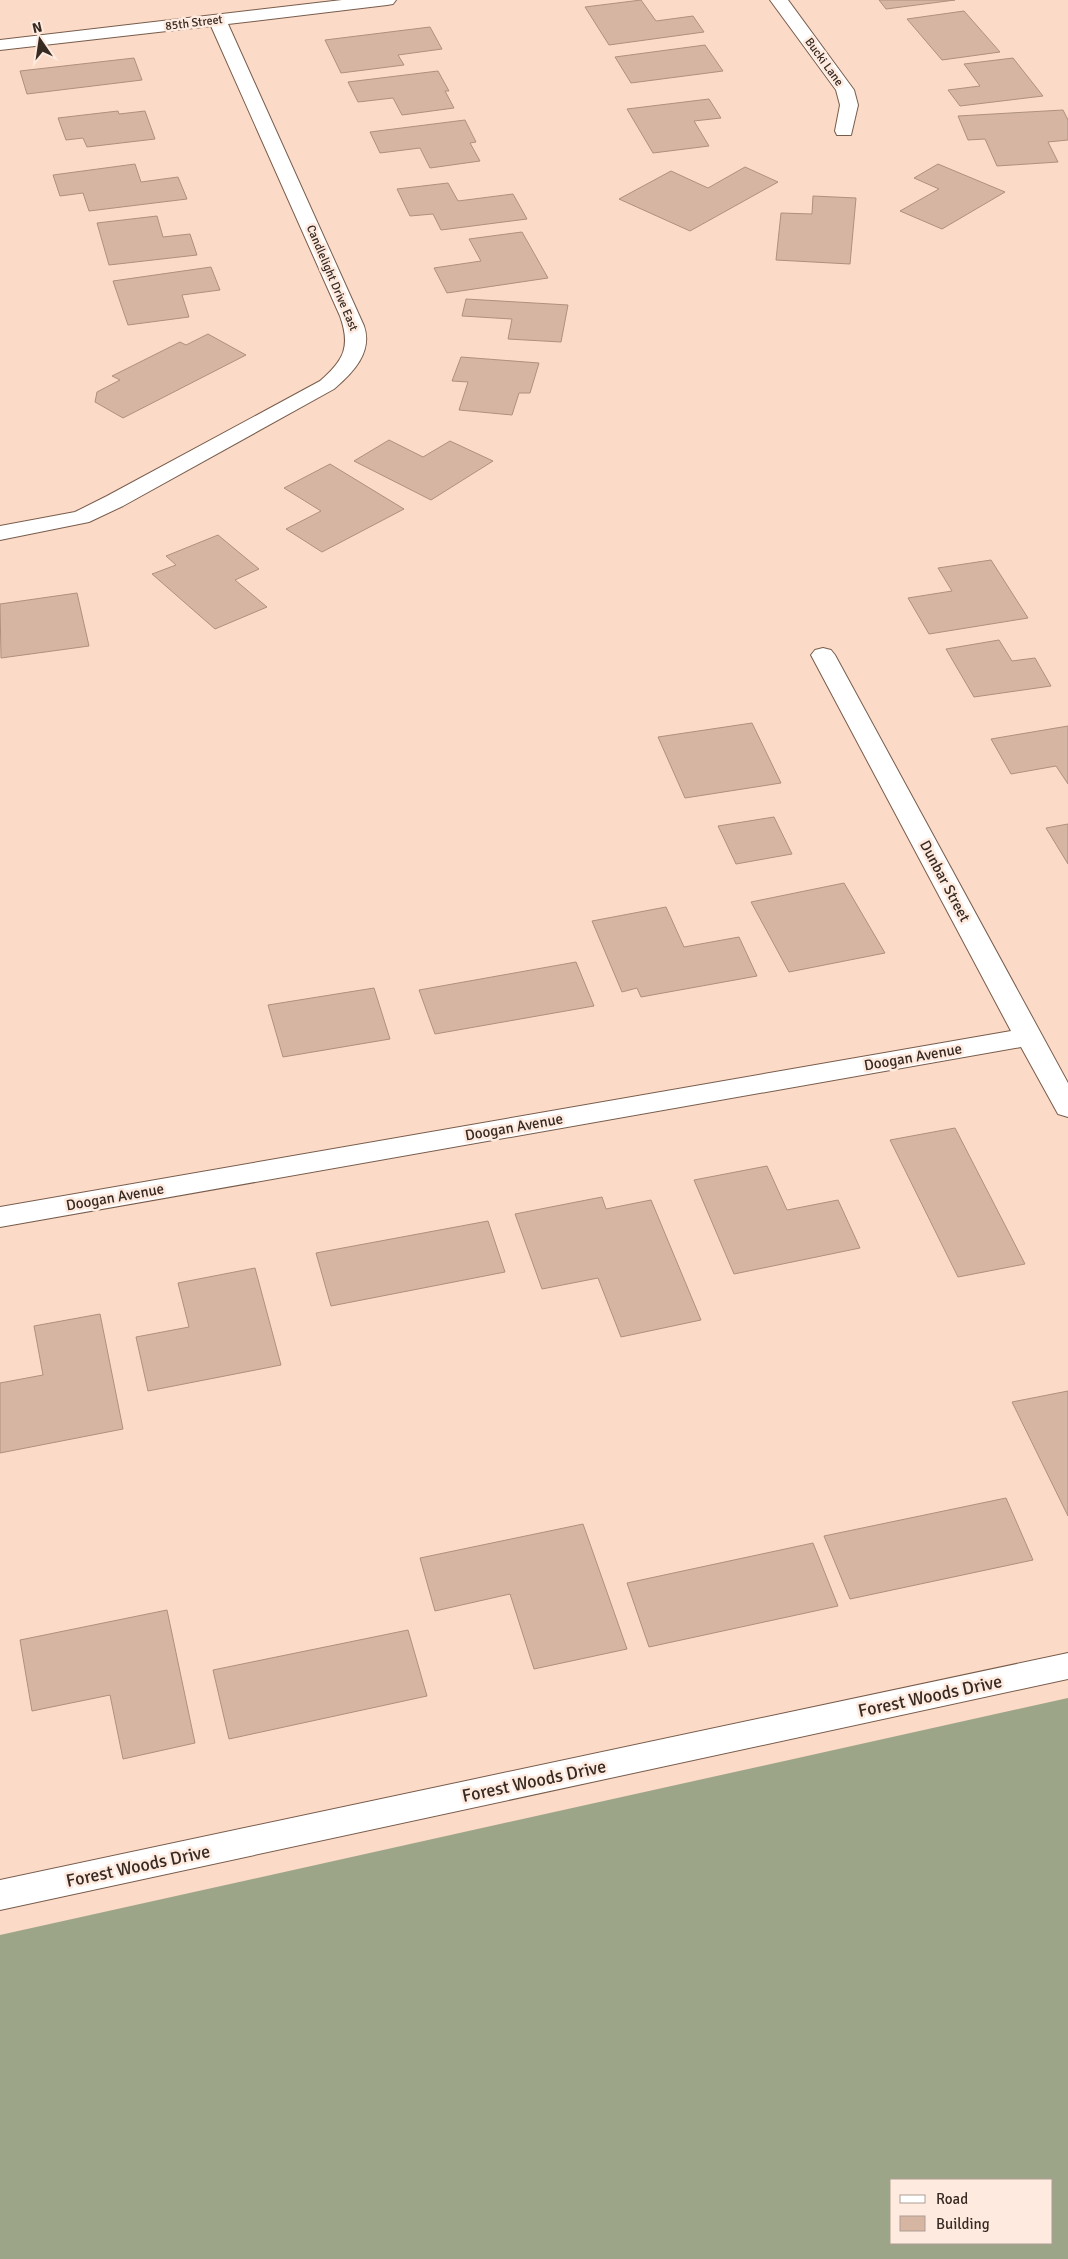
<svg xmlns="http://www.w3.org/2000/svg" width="1068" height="2259" viewBox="0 0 1068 2259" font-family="Signika,sans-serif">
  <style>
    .forest { fill: #9da589; fill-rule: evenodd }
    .building { fill: #d6b6a3; stroke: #af907e }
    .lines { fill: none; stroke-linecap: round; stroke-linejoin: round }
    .street-casing { stroke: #785c4b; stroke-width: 2 }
    .street { fill: #fff; fill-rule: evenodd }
    .labels { text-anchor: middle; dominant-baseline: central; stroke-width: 5; stroke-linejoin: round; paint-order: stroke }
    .far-street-label { font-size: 12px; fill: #372a23; stroke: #feeade }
    .street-label { font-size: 15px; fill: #372a23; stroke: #feeade }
    .near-street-label { font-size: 18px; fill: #372a23; stroke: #feeade }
  </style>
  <rect width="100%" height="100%" fill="#fbdac7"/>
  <path class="forest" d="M1068,1698V2259H0V1935ZM892,2180H1052V2243H892Z"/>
  <path class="building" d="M641,0L656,21L693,16L704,32L609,45L585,7Z
    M879,0H955L886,9Z
    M964,11L1000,52L942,60L907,19Z
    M430,27L442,49L398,55L404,65L341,73L325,40Z
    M705,45L723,71L631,83L615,57Z
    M134,58L142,80L27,94L20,71Z
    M1013,58L1043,96L960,106L948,90L980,86L964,64Z
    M438,71L449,91H445L454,108L402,115L393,98L358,102L348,82Z
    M709,99L721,118L694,121L709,146L653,153L627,109Z
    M1063,110L1068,120V140L1048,142L1058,162L997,166L985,139L968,140L958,116Z
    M118,111L119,114L145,111L155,139L87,147L83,138L66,140L58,118Z
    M465,120L476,142L470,143L480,161L430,168L420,148L380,153L370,132Z
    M135,164L141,182L178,177L187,199L89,211L83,193L60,196L53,175Z
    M938,164L1005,192L942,229L900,211L939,189L914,178Z
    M745,167L778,182L690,231L619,199L671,171L708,188Z
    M448,183L458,201L513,194L527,219L441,230L433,214L410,216L397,189Z
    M813,196L856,198L850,264L776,260L781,213L812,214Z
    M157,216L163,237L190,234L197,255L109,265L97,223Z
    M522,232L548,278L447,293L434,268L481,261L469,239Z
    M211,267L220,290L182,295L189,317L128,325L113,281Z
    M466,299L568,305L561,342L508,339L512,319L462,316Z
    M208,334L246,355L123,418L95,402L97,392L120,380L112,376L180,342L186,345Z
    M461,357L539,363L530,393H519L512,415L459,410L468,382L452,381Z
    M389,440L423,457L450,441L493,461L431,500L354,461Z
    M330,464L404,509L322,552L286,529L321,511L284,488Z
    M218,535L259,569L235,580L267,607L215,629L152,574L176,565L166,556Z
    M991,560L1028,618L929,634L908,598L952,591L938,568Z
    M77,593L89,646L1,658L0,604Z
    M999,640L1012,661L1035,658L1051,686L974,697L946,649Z
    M752,723L781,783L685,798L658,737Z
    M1068,726V784L1056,766L1011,774L991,739Z
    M774,817L792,854L736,864L718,826Z
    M1068,824V864L1046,828Z
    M844,883L885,953L789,972L751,902Z
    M666,907L684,947L739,937L757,976L641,997L637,988L622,992L592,921Z
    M576,962L594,1006L435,1034L419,990Z
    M374,988L390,1039L283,1057L268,1005Z
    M955,1128L1025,1264L958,1277L890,1140Z
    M767,1166L787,1210L838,1200L860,1248L734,1274L694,1180Z
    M602,1197L606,1209L651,1200L701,1320L621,1337L598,1278L542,1289L515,1214Z
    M488,1221L505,1272L331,1306L316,1253Z
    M255,1268L281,1365L148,1391L136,1337L189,1327L178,1283Z
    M100,1314L123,1429L0,1453V1383L43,1375L34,1326Z
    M1068,1391V1516L1012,1402Z
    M1006,1498L1033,1560L850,1599L824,1536Z
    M583,1524L627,1649L534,1669L510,1594L435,1611L420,1558Z
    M813,1543L838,1606L649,1647L627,1583Z
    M167,1610L195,1743L123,1759L110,1695L32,1711L20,1640Z
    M408,1630L427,1696L229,1739L213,1670Z"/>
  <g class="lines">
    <g class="street-casing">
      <path id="street" d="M342,0H396L393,4L387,5L228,24L364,326C373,352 353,373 334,389L123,506L89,522L0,540V526L75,512L107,496L320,381C344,360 351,347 340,316L211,26L0,50V40Z
        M770,0H788L854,90L858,105L851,135H837L835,131L840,105L836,90Z
        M823,648L831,650L835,655L1068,1083V1117L1058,1114L1021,1047L0,1227V1207L1011,1031L811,655L815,650Z
        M1068,1653V1679L0,1910V1880Z"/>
    </g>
    <use href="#street" class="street"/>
  </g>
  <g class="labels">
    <g class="far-street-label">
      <text transform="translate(194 23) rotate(-7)">85th Street</text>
      <text transform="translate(824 62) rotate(54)">Bucki Lane</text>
      <text transform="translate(332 278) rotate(67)">Candlelight Drive East</text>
    </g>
    <g class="street-label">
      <text transform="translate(945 881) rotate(62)">Dunbar Street</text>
      <text transform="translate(913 1057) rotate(-10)">Doogan Avenue</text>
      <text transform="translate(514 1127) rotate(-10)">Doogan Avenue</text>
      <text transform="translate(115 1197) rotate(-10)">Doogan Avenue</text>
    </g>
    <g class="near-street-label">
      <text transform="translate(930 1696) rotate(-12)">Forest Woods Drive</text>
      <text transform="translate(534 1781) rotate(-12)">Forest Woods Drive</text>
      <text transform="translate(138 1866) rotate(-12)">Forest Woods Drive</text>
    </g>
  </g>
  <rect x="890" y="2179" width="162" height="65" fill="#feeade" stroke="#ae9d93"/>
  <rect x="900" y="2195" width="25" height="8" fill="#ffffff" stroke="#ae9d93"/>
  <text x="936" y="2204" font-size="15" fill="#372a23">Road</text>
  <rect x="900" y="2216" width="25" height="15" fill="#d6b6a3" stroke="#ae9d93"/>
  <text x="936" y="2229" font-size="15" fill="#372a23">Building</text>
  <g transform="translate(40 40) rotate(347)" stroke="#feeade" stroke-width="4" paint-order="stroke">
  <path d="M0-4L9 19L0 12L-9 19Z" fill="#372a23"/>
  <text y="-8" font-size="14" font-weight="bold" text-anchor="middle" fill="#372a23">N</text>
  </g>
</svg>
